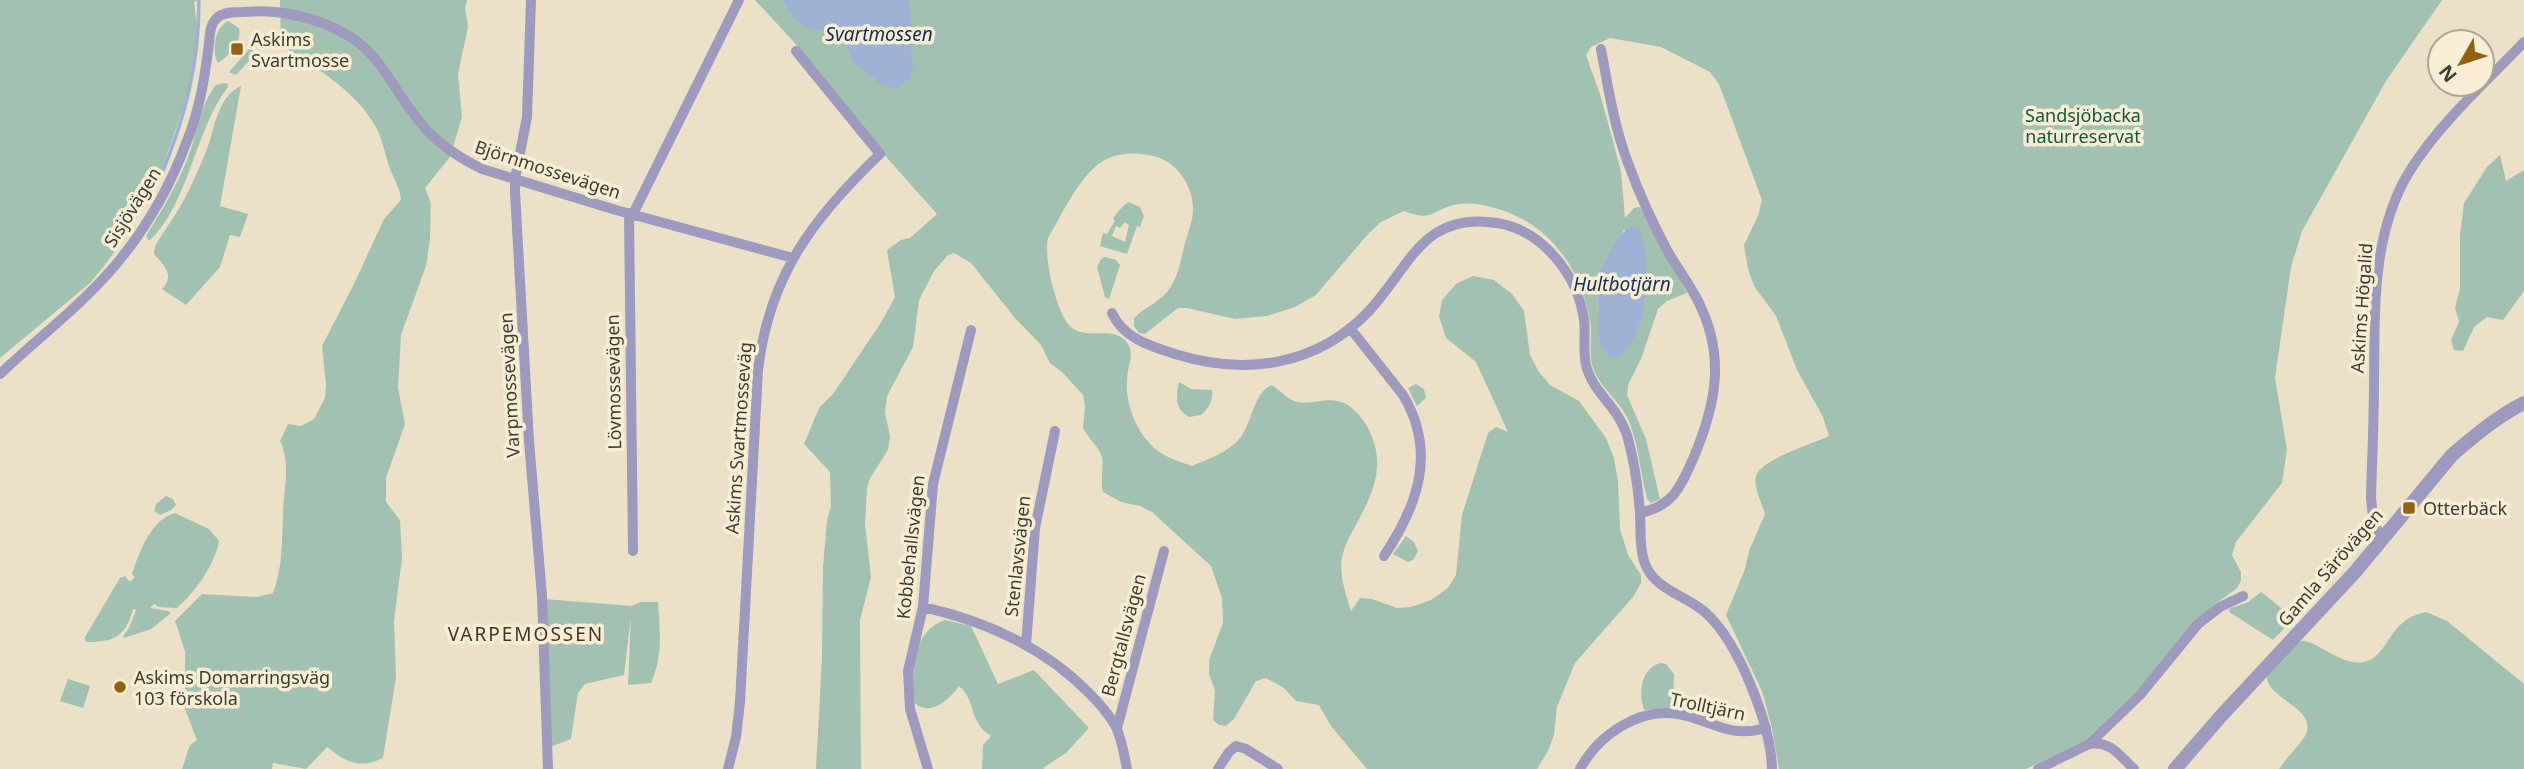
<svg xmlns="http://www.w3.org/2000/svg" width="2524" height="769" viewBox="0 0 2524 769" font-family="'Noto Sans',sans-serif">
  <style>
    .green { fill: #a3c1b0; fill-rule: evenodd }
    .water { fill: #9fb2d5 }
    .lines { fill: none; stroke-linecap: round; stroke-linejoin: round }
    .stream { stroke: #9fb2d5; stroke-width: 3.5 }
    .minor { stroke: #9d9abe; stroke-width: 10 }
    .tertiary { stroke: #9d9abe; stroke-width: 14 }
    .poi-dot { fill: #946114; stroke: #f7eed5; stroke-width: 2.5 }
    .labels { text-anchor: middle; dominant-baseline: central; stroke-width: 7; stroke-linejoin: round; paint-order: stroke }
    .poi-label { font-size: 18px; fill: #3e3b31; stroke: #f7eed5; text-anchor: start }
    .park-label { font-size: 18px; fill: #12583b; stroke: #f7eed5 }
    .street-label { font-size: 18px; fill: #3e3b31; stroke: #f7eed5 }
    .water-label { font-size: 19px; font-style: italic; fill: #162c58; stroke: #f7eed5 }
    .neighbourhood-label { font-size: 19px; letter-spacing: 2px; fill: #403824; stroke: #f7eed5 }
  </style>
  <rect width="100%" height="100%" fill="#eae1c8"/>
  <path class="green" d="M0,0H197L194,2L198,31L192,82L160,175L127,235L104,266L90,283L0,358Z
    M280,0H467L465,8L468,27L458,74L462,117L450,157L425,188L431,203L430,239L426,266L401,335L398,388L405,424L386,478V502L400,520L402,558L394,621L396,677L383,758C360,769 347,763 327,747L306,769L273,763L272,769H182L190,745L197,740L185,709V651L175,621L202,594L257,597L273,593C283,567 282,539 283,511C284,486 291,465 280,441L288,424L301,426L314,419L325,398L326,385L322,346L354,284L384,219L401,200C400,188 394,179 390,169C385,155 383,141 376,127C355,90 315,67 281,45Z
    M755,0H2442L2386,81L2302,231L2291,267L2275,378L2287,450L2282,483L2236,542L2232,555L2241,572V581L2236,589L2214,605L2135,693L2086,740L2026,769H1779L1772,728L1762,691L1726,615L1745,569L1749,551L1765,514C1762,504 1753,486 1756,476C1761,459 1813,444 1829,436L1823,417L1797,370L1776,316L1754,286L1748,269L1744,245L1758,216L1762,200L1719,84L1710,72L1661,47L1610,38L1591,47L1586,55L1601,97L1621,171L1625,218L1634,208L1640,207L1687,293L1667,301L1658,309L1641,359L1628,385L1627,395L1646,439L1660,499L1651,503L1647,499C1641,475 1638,443 1629,421C1620,401 1601,389 1593,368C1588,354 1593,336 1590,321C1581,266 1546,220 1491,207C1480,204 1466,202 1454,205C1430,211 1433,222 1404,211L1381,222L1368,234L1316,295L1295,307L1267,316L1235,319L1187,308H1178L1145,334L1139,333L1134,326V318C1145,307 1162,301 1170,288C1179,274 1181,259 1185,243C1188,232 1194,218 1193,207C1192,182 1174,159 1149,155C1135,152 1116,153 1103,161C1084,172 1067,204 1056,224C1054,228 1050,233 1048,238C1043,256 1056,309 1068,324C1084,343 1110,324 1126,341C1136,353 1127,366 1127,381C1125,405 1138,436 1158,451C1167,458 1181,462 1192,466C1208,459 1229,452 1240,438C1253,421 1252,396 1271,385C1281,390 1287,400 1298,402C1312,405 1327,397 1341,402C1352,405 1362,417 1368,428C1386,463 1375,490 1357,523C1351,534 1344,546 1342,558C1339,576 1346,594 1351,611L1360,598L1372,599L1397,608L1411,607L1431,600L1448,588L1456,575L1462,515L1488,433L1496,427L1508,432L1476,362L1446,338L1439,317L1442,300L1456,284L1473,276L1494,280L1512,294L1524,311L1530,355L1539,372L1550,385L1579,401L1606,438L1614,458L1618,481L1620,529L1628,555L1641,575V583L1633,597L1575,663L1557,707L1554,735L1548,751L1537,769H1367L1331,726L1319,705L1296,701L1284,688L1266,678L1256,681L1234,719L1226,726L1219,725L1213,720L1215,690L1209,674V660L1223,623L1222,598L1211,566L1152,512L1140,506L1121,502L1103,492C1100,480 1104,468 1102,457C1099,447 1088,438 1083,428L1085,406L1083,395L1063,373L1050,363L1041,345L1015,318L971,263L954,253L948,255L934,271L919,300L913,347L887,396L885,412L890,437L888,450L870,478L867,488L865,524L871,577L860,620L861,769H816L822,658L823,567L827,520L831,507L830,472L804,444L819,408L833,394L882,321L895,297L887,250L901,240L910,238L937,214L888,159L792,40ZM1624,230L1642,237L1647,280L1644,303L1637,330L1607,355L1599,339V310L1594,278L1602,269Z
    M228,21L239,28C242,42 229,56 218,63C211,51 215,27 228,21Z
    M250,48L256,53L236,75L229,72Z
    M224,83L228,84V87C195,129 189,204 149,241L146,236C161,212 176,187 187,160C197,136 200,104 216,85Z
    M241,86L220,206L248,214L240,237L230,235L220,267L186,305L162,289C175,276 165,266 154,254L155,246C166,227 180,210 189,190C196,175 205,156 210,140C216,121 220,95 241,86Z
    M2500,155L2506,181L2524,170V291L2503,320L2487,317L2474,327L2463,351L2454,350L2451,340L2459,322L2455,308L2460,288V236L2464,203L2487,167Z
    M1129,202L1140,207L1144,216L1140,227L1137,226L1127,254L1100,246L1103,233L1107,234L1115,221L1113,218L1123,206ZM1125,222L1129,225L1125,242L1112,236L1116,226L1120,228Z
    M1105,257L1116,260L1120,265L1109,299L1105,297L1097,267L1101,259Z
    M1179,382L1191,389L1212,390C1214,400 1208,409 1201,415L1189,417C1174,408 1176,397 1179,382Z
    M1416,384L1424,389L1426,398L1417,406L1408,388Z
    M166,496L173,499L176,505L171,510L160,515L154,511L156,504Z
    M175,513L209,529L219,541C215,565 195,592 177,608L159,607L154,604L150,608L168,611L171,613L151,629L124,638L123,636L129,628L136,610L133,609C126,637 114,642 86,642L85,637L120,578L125,576L130,582L135,577L132,574C139,553 151,519 175,513Z
    M1406,536L1414,542L1418,551L1413,560L1408,562L1393,554Z
    M2261,592L2294,618L2273,640L2229,612L2230,608L2247,603Z
    M544,599L632,606L641,602H658C660,631 663,656 651,683L628,685L631,616L624,675L585,684L578,693L571,739L548,748Z
    M2426,612L2447,621L2524,684V769H2279C2286,758 2302,743 2306,734C2317,707 2263,698 2267,674C2276,665 2287,649 2298,642C2312,635 2339,667 2364,662C2390,656 2387,619 2426,612Z
    M945,620L971,626L998,684L1034,670L1089,728L1066,753L1043,768L1045,769H982L983,745L991,736C968,722 977,701 959,686C949,700 930,717 915,703C911,672 911,632 945,620Z
    M1661,663L1666,664L1674,674L1673,708L1644,710C1638,692 1641,668 1661,663Z
    M68,679L90,686L83,708L60,701Z"/>
  <path class="water" d="M783,0H908L913,35L911,55L914,65L909,79L896,89L877,82C872,73 861,71 854,63C849,55 847,44 842,35C812,27 799,33 783,0Z
    M1633,226L1640,229C1644,240 1648,271 1647,282C1646,300 1637,356 1614,357C1608,357 1604,352 1602,347C1596,335 1599,322 1599,310C1598,299 1595,288 1594,278C1609,263 1613,234 1633,226Z"/>
  <g class="lines">
    <path class="stream" d="M160,178C185,118 199,66 199,0"/>
    <path class="minor" d="M531,0L527,117L515,179V192L529,441L542,596L548,769
      M1601,49C1608,87 1614,126 1628,163C1639,193 1652,222 1667,250C1677,268 1689,283 1698,301C1726,356 1716,405 1693,459C1680,488 1673,506 1640,513
      M629,213L633,551
      M633,214L739,0
      M1112,313C1123,338 1150,346 1175,354C1245,376 1317,366 1369,311C1410,267 1423,211 1497,223C1543,230 1578,276 1584,320C1586,336 1582,354 1587,369C1595,394 1618,407 1627,435C1634,460 1638,486 1640,512C1641,528 1639,545 1644,561C1653,590 1686,595 1706,613C1739,643 1771,725 1772,769
      M1350,328L1403,395C1437,452 1418,505 1384,556
      M0,374C37,339 79,307 112,269C145,231 170,187 187,141C200,109 205,76 209,43C210,34 210,24 217,18C223,12 234,12 242,12C279,9 318,17 349,36C380,55 392,86 413,113C431,139 454,155 482,169L616,210L793,258
      M2384,537L2374,526L2371,498C2372,459 2374,420 2374,381C2375,310 2371,232 2411,169C2441,122 2485,83 2524,42
      M923,607C985,621 1044,647 1089,693C1099,703 1109,714 1116,727C1122,740 1124,755 1127,769
      M1026,645L1035,528L1055,431
      M1117,728L1164,551
      M2089,744C2110,740 2120,756 2134,769
      M728,769L736,737L740,702L758,370C769,275 814,217 880,154L796,51
      M928,769L910,709L908,671L923,607L933,484L971,330
      M1218,769L1229,752L1236,746L1246,749L1278,769
      M1580,769C1598,736 1638,707 1678,714C1713,720 1727,739 1766,728
      M2038,769L2089,744L2140,695L2198,624L2220,607L2243,596"/>
    <path class="tertiary" d="M2175,769L2221,716L2355,572L2452,455C2474,436 2498,416 2524,403"/>
  </g>
  <g class="poi-dot">
    <rect x="230" y="42" width="14" height="14" rx="3.5"/>
    <rect x="2402" y="501" width="14" height="14" rx="3.5"/>
    <circle cx="120" cy="687" r="7"/>
  </g>
  <g class="labels">
    <g class="poi-label">
      <text x="251" y="39">Askims<tspan x="251" dy="21">Svartmosse</tspan></text>
      <text x="2423" y="508">Otterbäck</text>
      <text x="134" y="677">Askims Domarringsväg<tspan x="134" dy="21">103 förskola</tspan></text>
    </g>
    <g class="park-label">
      <text x="2083" y="115">Sandsjöbacka<tspan x="2083" dy="21">naturreservat</tspan></text>
    </g>
    <g class="street-label">
      <text transform="translate(548 169) rotate(18)">Björnmossevägen</text>
      <text transform="translate(132 207) rotate(-58)">Sisjövägen</text>
      <text transform="translate(2361 308) rotate(-86)">Askims Högalid</text>
      <text transform="translate(613 382) rotate(-91)">Lövmossevägen</text>
      <text transform="translate(509 385) rotate(-93)">Varpmossevägen</text>
      <text transform="translate(738 438) rotate(-86)">Askims Svartmosseväg</text>
      <text transform="translate(910 547) rotate(-84)">Kobbehallsvägen</text>
      <text transform="translate(1017 556) rotate(-84)">Stenlavsvägen</text>
      <text transform="translate(2330 567) rotate(-49)">Gamla Särövägen</text>
      <text transform="translate(1123 635) rotate(-75)">Bergtallsvägen</text>
      <text transform="translate(1708 706) rotate(12)">Trolltjärn</text>
    </g>
    <g class="water-label">
      <text x="879" y="34">Svartmossen</text>
      <text x="1622" y="284">Hultbotjärn</text>
    </g>
    <g class="neighbourhood-label">
      <text x="526" y="634">VARPEMOSSEN</text>
    </g>
  </g>
  <g transform="translate(2461 63) rotate(231)"><circle r="33" fill="#f7eed5" stroke="#ada693" stroke-width="2"/>
  <path d="M0-5L12 26L0 18L-12 26Z" fill="#946114"/>
  <text y="-10" font-size="19" font-weight="bold" text-anchor="middle" fill="#3e3b31">N</text>
  </g>
</svg>
